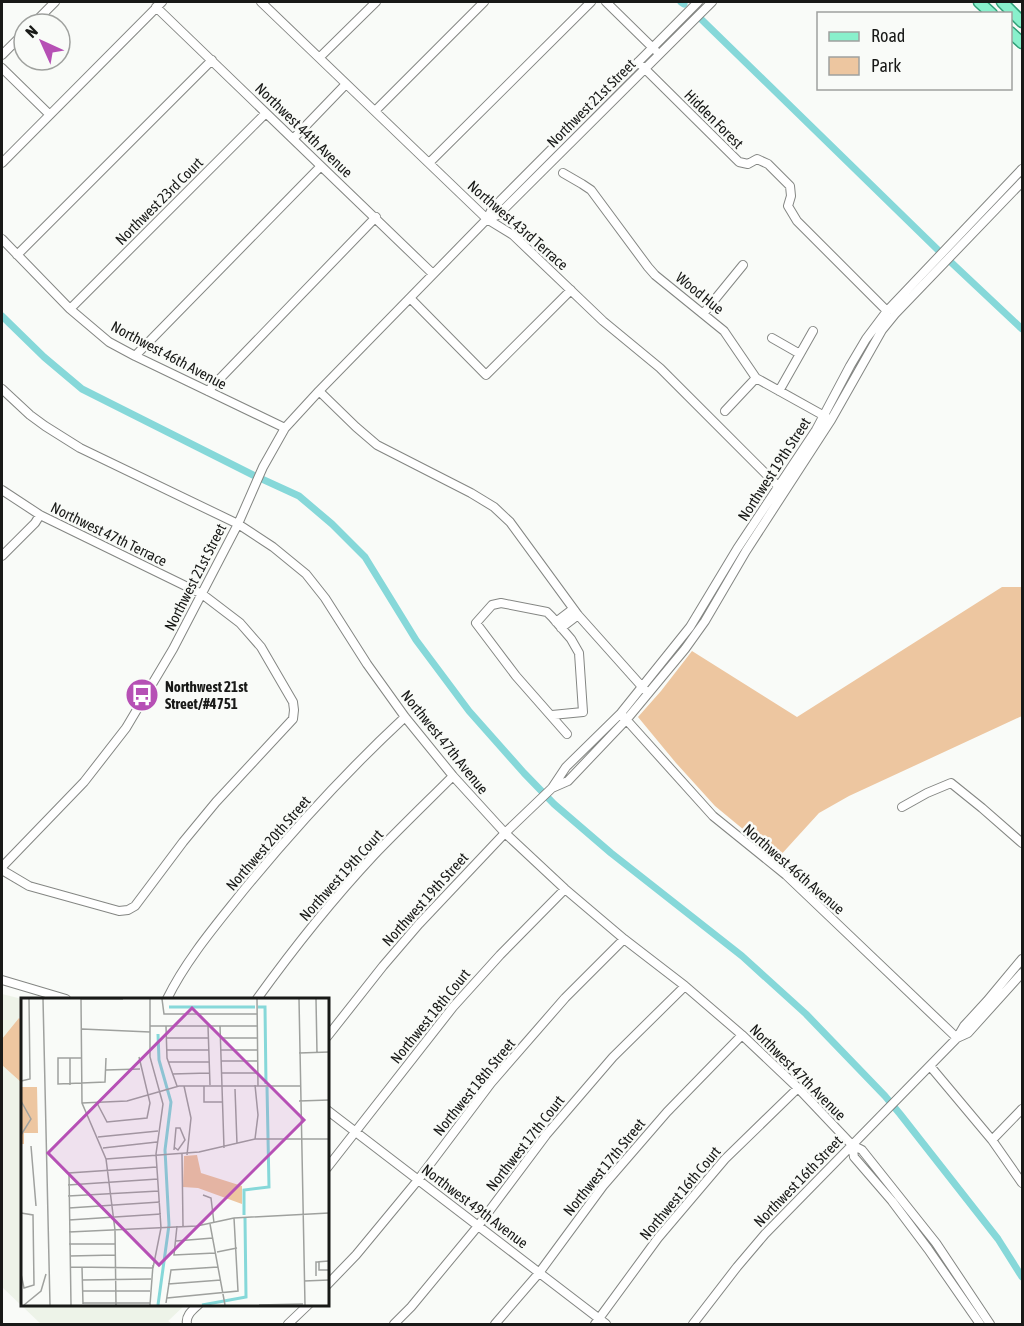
<svg xmlns="http://www.w3.org/2000/svg" width="1024" height="1326" viewBox="0 0 1024 1326" font-family="'Asap Condensed',sans-serif">
  <style>
    .built { fill: #edf3e8 }
    .green { fill: #edc6a0 }
    .lines { fill: none; stroke-linecap: round; stroke-linejoin: round }
    .canal { stroke: #86d8d9; stroke-width: 7 }
    .minor-casing { stroke: #848683; stroke-width: 10 }
    .major-casing { stroke: #2f9e77; stroke-width: 13 }
    .minor { stroke: #fff; stroke-width: 8 }
    .major { stroke: #89f0cc; stroke-width: 10 }
    .labels { text-anchor: middle; dominant-baseline: central; stroke-width: 5; stroke-linejoin: round; paint-order: stroke }
    .street-label { font-size: 15px; fill: #181917; stroke: #f9fbf8 }
    .poi-label { font-size: 15px; font-weight: bold; fill: #181917; stroke: #f9fbf8; text-anchor: start }
    .inset-river { fill: none; stroke: #86d8d9; stroke-width: 3 }
    .inset-road { fill: none; stroke: #9fa19e; stroke-width: 1.5 }
    .view { fill: #b650b5; fill-opacity: 0.15; stroke: #b650b5; stroke-width: 3 }
    .inset-edge { fill: none; stroke: #181917; stroke-width: 3 }
  </style>
  <rect width="100%" height="100%" fill="#f9fbf8"/>
  <path class="built" d="M2,994L22,999V1304H186L168,1321L171,1323L170,1324H41L2,1287Z"/>
  <path class="green" d="M1002,587H1022V716L849,796L819,813L778,858L715,806L676,763L638,717L661,691L692,651L797,717Z
    M19,1018L22,1021V1083L2,1065V1039Z"/>
  <g class="lines">
    <path class="canal" d="M681,2L684,4
      M702,20L938,250L1022,329
      M2,316L44,357L82,389L253,475L299,496L332,524L365,557L416,640L469,711L524,773L554,804L611,853L742,956L806,1014L885,1096L900,1114L998,1239L1022,1277"/>
    <g class="minor-casing">
      <path id="minor" d="M261,2L487,219L513,235L603,321L660,368L779,487L784,490
        M606,2L655,50
        M156,7L433,274
        M33,24L55,2
        M2,55L24,33
        M320,57L376,2
        M638,62L739,162L748,164L757,159L768,164L790,186L791,196L788,206L797,221L887,311
        M2,68L49,114
        M375,111L484,2
        M293,139L346,84
        M2,163L162,2
        M429,163L591,2
        M563,173L582,184L591,190L648,267L655,275L724,331L756,378L828,418
        M487,219L498,215L712,2
        M2,239L70,309L109,342L135,356L285,428
        M17,255L212,60
        M410,298L486,375L571,290
        M70,309L266,113
        M703,314L743,265
        M772,338L800,354
        M135,356L321,166
        M2,389L30,415L45,426L80,448L238,524L273,547L306,574L325,598L367,664L405,717L453,776L505,833L565,889L624,939L685,986L742,1035L798,1088L852,1145L862,1150L936,1243L990,1324
        M208,391L376,217
        M319,391L356,427L377,445L471,493L494,507L510,522L578,615L645,690
        M779,391L813,331
        M725,411L756,378
        M2,490L40,515L202,594L240,623L261,647L293,702L294,710L293,719L216,802L183,842L135,906L128,910L119,911L29,886L2,870
        M2,556L35,523L40,515
        M556,622L573,609
        M561,628L578,615
        M552,715L583,712L579,653L571,639L552,617L547,612L501,603L492,605L476,623L516,676L567,734
        M623,716L713,816L786,875L957,1038
        M552,788L568,781L627,719L685,649L705,621L746,551L831,420L882,330L895,314L1022,182
        M902,807L927,793L951,783L982,808L1022,843
        M2,867L84,782L126,728L173,649L238,524L263,467L285,428L319,391L487,219L492,209L698,2
        M2,980L66,999
        M167,999C186,960 216,925 243,891C293,830 347,771 405,717
        M257,999C293,949 332,900 374,855C400,828 427,802 453,776
        M327,1037L383,966L419,924L505,833L552,788L566,767L621,713L690,627L737,549L816,430L850,366L866,339L887,311L1022,169
        M957,1038L968,1033L1022,973
        M930,1066L992,1140L1022,1183
        M327,1110L606,1324
        M992,1140L1022,1109
        M852,1145L854,1157L892,1201L928,1249L980,1324
        M327,1168L453,1007L500,955L565,889
        M327,1285L356,1255L418,1180L491,1083L565,998L624,939
        M187,1324C185,1315 194,1309 199,1304
        M288,1324L309,1304
        M394,1324L411,1307L478,1226L546,1135L613,1057L685,986
        M495,1324L539,1273L603,1186L667,1112L742,1035
        M595,1324L658,1238L725,1159L798,1088
        M693,1324L737,1267L765,1234L957,1038L964,1026L987,1001L1022,959"/>
    </g>
    <g class="major-casing">
      <path id="major" d="M979,2L992,14
        M1002,2L1022,22
        M1010,32L1022,43"/>
    </g>
    <use href="#minor" class="minor"/>
    <use href="#major" class="major"/>
  </g>
  <defs>
    <g id="bus-disc" transform="scale(1.725)"><circle r="9.5" fill="#b650b5" stroke="#f9fbf8"/><path d="M-5-6H5V4H4V6H2V4H-2V6H-4V4H-5ZM-3.5-4V0h7V-4ZM-3.5 1.2v1.5H-2V1.2ZM2 1.2v1.5H3.5V1.2Z" fill="#fff"/></g>
  </defs>
  <g fill-rule="evenodd">
    <use href="#bus-disc" x="142" y="695"/>
  </g>
  <g class="labels">
    <g class="street-label">
      <text transform="translate(591 103) rotate(-45)">Northwest 21st Street</text>
      <text transform="translate(714 119) rotate(45)">Hidden Forest</text>
      <text transform="translate(304 130) rotate(44)">Northwest 44th Avenue</text>
      <text transform="translate(159 201) rotate(-45)">Northwest 23rd Court</text>
      <text transform="translate(518 225) rotate(41)">Northwest 43rd Terrace</text>
      <text transform="translate(700 293) rotate(39)">Wood Hue</text>
      <text transform="translate(169 355) rotate(28)">Northwest 46th Avenue</text>
      <text transform="translate(774 469) rotate(-57)">Northwest 19th Street</text>
      <text transform="translate(109 534) rotate(26)">Northwest 47th Terrace</text>
      <text transform="translate(195 577) rotate(-63)">Northwest 21st Street</text>
      <text transform="translate(445 742) rotate(51)">Northwest 47th Avenue</text>
      <text transform="translate(268 843) rotate(-49)">Northwest 20th Street</text>
      <text transform="translate(794 869) rotate(41)">Northwest 46th Avenue</text>
      <text transform="translate(341 875) rotate(-48)">Northwest 19th Court</text>
      <text transform="translate(425 899) rotate(-48)">Northwest 19th Street</text>
      <text transform="translate(430 1016) rotate(-51)">Northwest 18th Court</text>
      <text transform="translate(798 1072) rotate(45)">Northwest 47th Avenue</text>
      <text transform="translate(474 1087) rotate(-51)">Northwest 18th Street</text>
      <text transform="translate(525 1143) rotate(-52)">Northwest 17th Court</text>
      <text transform="translate(604 1167) rotate(-51)">Northwest 17th Street</text>
      <text transform="translate(798 1181) rotate(-46)">Northwest 16th Street</text>
      <text transform="translate(680 1193) rotate(-50)">Northwest 16th Court</text>
      <text transform="translate(475 1206) rotate(37)">Northwest 49th Avenue</text>
    </g>
    <g class="poi-label">
      <text x="165" y="686">Northwest 21st<tspan x="165" dy="17">Street/#4751</tspan></text>
    </g>
  </g>
  <g transform="translate(21 998)">
    <rect width="308" height="308" fill="#f9fbf8"/>
    <path d="M0,89H16L17,135H3V146H0ZM176,157L180,175L221,188V206L177,190L162,189L163,158Z" fill="#edc6a0"/>
    <path class="inset-river" d="M148,9H234M237,9H244L245,86M223,217V192L248,189L246,89M137,307L148,227L144,152L150,104L138,62L137,36M181,307L225,299L224,220"/>
    <path class="inset-road" d="M22,1L29,307M60,1L61,105L85,161L94,232L95,307M60,1H102M129,1V59L142,106L135,156L140,230L132,270M141,1L143,16H236M236,1L237,88M278,1L284,307M295,1L296,55M129,28H236M145,28L146,60L156,88M187,28L189,87M199,28L203,150M61,31L129,34M145,40H188M200,40H236M145,52H188M200,52H237M278,55L308,54M49,60V87M61,60H37V86L84,84L85,60M200,63H237M147,64H188M85,72L119,71M200,75H237M151,76L188,75M0,83L9,81L8,1M163,88L170,120L166,157M183,88V104H202M214,91L216,146M0,103L10,121L0,137M278,103L308,102M61,105L106,103L158,88H280M76,105L86,124L126,120L129,105L118,59M77,139L137,133M234,141L237,117L234,87M279,141H308M10,148L15,208M82,150L136,144M153,152L155,130H159L164,142L157,152L153,149M161,156L162,228M85,161L178,154L234,141H281M47,187L137,181M182,197L190,200L193,225M47,198L138,193M48,210L139,204M0,215L12,217L13,287L3,290L0,276M213,220L308,215M48,222L140,216M189,226L204,307M156,228L153,257L194,255M48,234L176,228L213,220M155,243L192,240M48,246H94M196,254L216,250M49,258L94,257M298,263V272H308M49,269L132,270M61,269L62,306M295,278V264L308,263M61,282L130,281M283,283L308,282M147,286L200,282M61,293H129M146,300L217,293L213,220M62,305H129M145,305L150,272L197,269M3,307L20,293L25,276M50,307L48,175L136,169M129,307L132,267M238,307L282,306"/>
    <path class="view" d="M171,10L283,122L138,267L27,155Z"/>
    <rect width="308" height="308" class="inset-edge"/>
  </g>
  <rect width="1024" height="1326" fill="none" stroke="#181917" stroke-width="6"/>
  <rect x="817" y="12" width="195" height="78" fill="#f9fbf8" stroke="#9fa19e" stroke-width="1.5"/>
  <rect x="829" y="32" width="30" height="9" fill="#89f0cc" stroke="#9fa19e" stroke-width="1.5"/>
  <text x="871" y="42" font-size="18" fill="#181917">Road</text>
  <rect x="829" y="57" width="30" height="18" fill="#edc6a0" stroke="#9fa19e" stroke-width="1.5"/>
  <text x="871" y="72" font-size="18" fill="#181917">Park</text>
  <g transform="translate(42 42) rotate(315)"><circle r="28" fill="#f9fbf8" stroke="#9fa19e" stroke-width="1.5"/>
  <path d="M0-4.5L10 22L0 15L-10 22Z" fill="#b650b5"/>
  <text y="-9" font-size="16" font-weight="bold" text-anchor="middle" fill="#181917">N</text>
  </g>
</svg>
